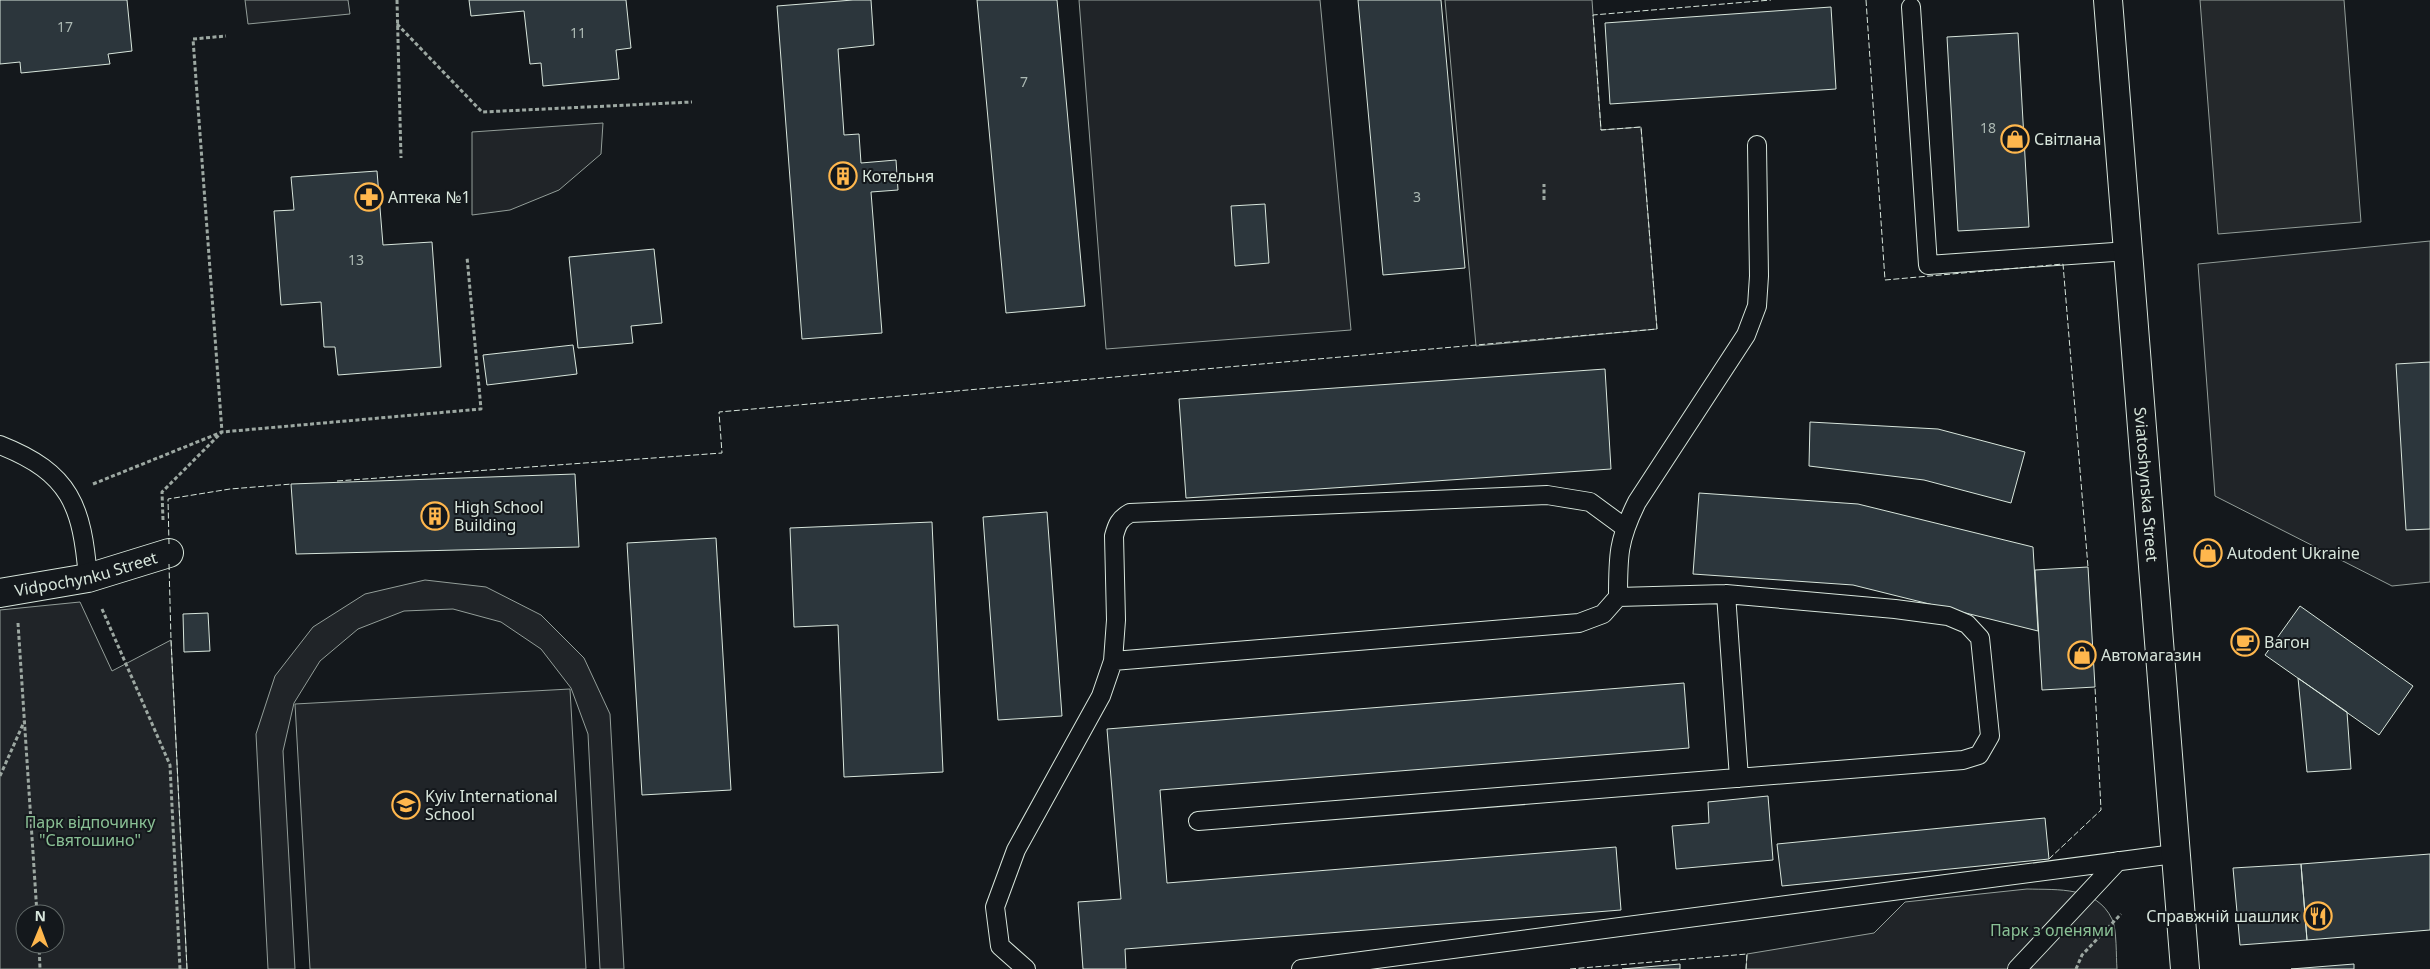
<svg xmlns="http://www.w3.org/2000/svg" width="2430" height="969" viewBox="0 0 2430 969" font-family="'Noto Sans',sans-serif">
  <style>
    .green { fill: #202428; stroke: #939e99; fill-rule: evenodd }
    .parking { fill: #24282b; stroke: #939e99 }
    .building { fill: #2c363c; stroke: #d8e6dc }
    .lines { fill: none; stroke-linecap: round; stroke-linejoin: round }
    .lane-casing { stroke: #d8e6dc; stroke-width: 20 }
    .street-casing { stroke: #d8e6dc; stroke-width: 30 }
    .secondary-casing { stroke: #d8e6dc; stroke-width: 30 }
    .path { stroke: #9da8a2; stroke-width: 3; stroke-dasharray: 4 2.5; stroke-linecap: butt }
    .lane { stroke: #14181c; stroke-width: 18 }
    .street { stroke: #14181c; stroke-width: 28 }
    .secondary { stroke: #14181c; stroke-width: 28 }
    .fence { stroke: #d8e6dc; stroke-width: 1; stroke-dasharray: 6 2.5; stroke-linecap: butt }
    .labels { text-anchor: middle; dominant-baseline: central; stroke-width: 4; stroke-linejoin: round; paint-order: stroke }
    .number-label { font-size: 14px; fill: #adbab4 }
    .poi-label { font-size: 16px; fill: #d8e6dc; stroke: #14181c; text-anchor: start }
    .street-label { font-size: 16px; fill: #d8e6dc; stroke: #14181c }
    .park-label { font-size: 16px; fill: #8ac095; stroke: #14181c }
  </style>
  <rect width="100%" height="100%" fill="#14181c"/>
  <path class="green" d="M245,0H348L350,14L248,24Z
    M1079,0H1320L1351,330L1106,349Z
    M1445,0H1592L1601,130L1641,127L1657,329L1476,346Z
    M603,123L601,154L559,190L510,210L472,215V132Z
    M2430,241V582L2392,586L2215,496L2198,264Z
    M425,580L486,587L541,615L584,658L610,714L624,969H600L588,734L571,688L541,649L501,622L453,609L404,611L358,629L320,661L294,703L283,751L295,969H268L256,734L275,676L313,627L365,594Z
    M80,602L112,671L171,640L187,969H0V610ZM25,914H55V944H25Z
    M570,689L586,969H310L295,704Z
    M2027,889C2058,890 2096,886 2112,919C2117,929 2116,957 2117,969H1746L1747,954L1874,933L1905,902Z"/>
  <path class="parking" d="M2200,0H2344L2361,222L2218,234Z"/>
  <path class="building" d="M0,0H127L132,51L108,54L110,64L21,73L20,62L0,64Z
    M469,0H626L631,48L616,50L619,79L543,86L541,63L530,64L524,11L471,16Z
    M853,0H871L874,45L838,49L844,135L859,134L861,163L896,160L898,190L871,192L882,333L802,339L777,6Z
    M977,0H1057L1085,306L1006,313Z
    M1358,0H1441L1465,268L1383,275Z
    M1831,7L1836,89L1610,104L1605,23Z
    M2018,33L2029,227L1958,231L1947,37Z
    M377,171L383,245L432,242L441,367L338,375L335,347H324L321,302L281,305L274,211L294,210L291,177Z
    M1265,204L1269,263L1235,266L1231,206Z
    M654,249L662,323L631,326L633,343L578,348L569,257Z
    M573,345L577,374L487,385L483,355Z
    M2430,362V529L2406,530L2396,364Z
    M1605,369L1611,469L1186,498L1179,399Z
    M1810,422L1938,429L2025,452L2011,503L1924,480L1809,466Z
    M575,474L579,547L296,554L291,484Z
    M1699,493L1858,504L2033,547L2038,631L1853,585L1693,574Z
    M1047,512L1062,716L998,720L983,517Z
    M932,522L943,772L844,777L838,625L794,627L790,528Z
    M716,538L731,790L642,795L627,543Z
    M2088,567L2095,687L2042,690L2035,570Z
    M2300,606L2413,686L2379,735L2265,655Z
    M208,613L210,651L184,652L183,614Z
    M2298,678L2347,712L2351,769L2307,772Z
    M1684,683L1689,748L1160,790L1167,883L1616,847L1621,910L1125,949L1126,969H1083L1078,902L1121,899L1107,729Z
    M1768,796L1773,860L1676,869L1672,826L1709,823L1708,802Z
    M2045,818L2049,859L1782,886L1777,844Z
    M2430,854V930L2307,940L2301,864Z
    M2301,864L2307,940L2240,945L2233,868Z
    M1680,964V969H1622Z
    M2354,964V969H2291Z"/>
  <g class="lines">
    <g class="lane-casing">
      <path id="lane" d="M1911,7L1928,265L2128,251
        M0,445C71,473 82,506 88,578
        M1726,594L1739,778
        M1113,661L1579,623L1603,614L1618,597C1618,556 1618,540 1637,502L1746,335L1757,306L1759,276L1757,145
        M1198,821L1963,760L1979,755L1990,736L1980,638L1967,624L1948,616L1895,609L1726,594L1618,597
        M1026,969L1000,946L995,907L1016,850L1101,696L1113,661L1116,620L1114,536C1117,525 1119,519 1130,513L1547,495L1590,502L1624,527
        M1301,969L2174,854
        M2017,969L2118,861"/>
    </g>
    <g class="street-casing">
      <g id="street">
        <path id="s1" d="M0,593L88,578L169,553"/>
      </g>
    </g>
    <g class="secondary-casing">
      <g id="secondary">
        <path id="s2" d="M2108,0L2185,969"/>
      </g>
    </g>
    <path class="path" d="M397,0L401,158
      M397,24L482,112L692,102
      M1544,200V184
      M93,484L222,432L481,409L467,257
      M163,520L162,492L222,432L193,39L226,36
      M102,609L170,765L180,969
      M18,623L37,914
      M0,776L24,722
      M39,944L40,969
      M2076,969L2082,955L2121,914"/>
    <use href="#lane" class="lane"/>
    <use href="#street" class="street"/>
    <use href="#secondary" class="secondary"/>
    <path class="fence" d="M1866,0L1885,280L2063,264L2088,567
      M337,481L722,453L719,412L1657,329L1641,127L1601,130L1593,15L1771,0
      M169,544L168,499L230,489L292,484
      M169,564L171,640L187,969
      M2049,859L2101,810L2095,687
      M1570,969L1747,954L1746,969"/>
  </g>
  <defs>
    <g id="shop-ring" transform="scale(1.4375)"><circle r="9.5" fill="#14181c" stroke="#ffb74d" stroke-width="1.5"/><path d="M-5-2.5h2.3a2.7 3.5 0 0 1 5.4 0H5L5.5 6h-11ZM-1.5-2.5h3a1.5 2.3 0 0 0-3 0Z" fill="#ffb74d"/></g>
    <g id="building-ring" transform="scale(1.4375)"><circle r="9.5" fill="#14181c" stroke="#ffb74d" stroke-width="1.5"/><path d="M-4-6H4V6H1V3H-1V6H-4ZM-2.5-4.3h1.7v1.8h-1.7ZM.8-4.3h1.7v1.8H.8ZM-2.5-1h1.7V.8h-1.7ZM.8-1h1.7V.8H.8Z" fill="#ffb74d"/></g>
    <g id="pharmacy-ring" transform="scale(1.4375)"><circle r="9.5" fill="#14181c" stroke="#ffb74d" stroke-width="1.5"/><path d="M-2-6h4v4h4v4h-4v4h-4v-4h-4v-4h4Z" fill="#ffb74d"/></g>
    <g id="cafe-ring" transform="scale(1.4375)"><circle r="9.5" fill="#14181c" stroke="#ffb74d" stroke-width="1.5"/><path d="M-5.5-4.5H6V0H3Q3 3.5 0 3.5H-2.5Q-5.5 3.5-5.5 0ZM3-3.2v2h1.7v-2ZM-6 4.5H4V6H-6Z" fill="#ffb74d"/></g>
    <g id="school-ring" transform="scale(1.4375)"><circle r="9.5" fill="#14181c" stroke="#ffb74d" stroke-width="1.5"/><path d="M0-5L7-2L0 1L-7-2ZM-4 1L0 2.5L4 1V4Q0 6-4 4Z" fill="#ffb74d"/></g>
    <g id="restaurant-ring" transform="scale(1.4375)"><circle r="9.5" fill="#14181c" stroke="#ffb74d" stroke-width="1.5"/><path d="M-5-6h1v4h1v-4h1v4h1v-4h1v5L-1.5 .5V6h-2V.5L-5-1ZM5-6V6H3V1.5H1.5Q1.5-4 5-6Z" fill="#ffb74d"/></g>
  </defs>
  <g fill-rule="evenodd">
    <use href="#shop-ring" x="2015" y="139"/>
    <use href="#building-ring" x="843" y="176"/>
    <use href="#pharmacy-ring" x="369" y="197"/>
    <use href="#building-ring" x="435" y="516"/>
    <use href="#shop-ring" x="2208" y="553"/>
    <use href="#cafe-ring" x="2245" y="642"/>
    <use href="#shop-ring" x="2082" y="655"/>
    <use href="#school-ring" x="406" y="805"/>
    <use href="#restaurant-ring" x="2318" y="916"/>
  </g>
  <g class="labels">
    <g class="number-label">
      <text x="65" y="26">17</text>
      <text x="578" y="32">11</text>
      <text x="1024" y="81">7</text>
      <text x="1988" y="127">18</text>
      <text x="1417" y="196">3</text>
      <text x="356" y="259">13</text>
    </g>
    <g class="poi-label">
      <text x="2034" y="139">Світлана</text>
      <text x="862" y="176">Котельня</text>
      <text x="388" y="197">Аптека №1</text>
      <text x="454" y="507">High School<tspan x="454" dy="18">Building</tspan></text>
      <text x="2227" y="553">Autodent Ukraine</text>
      <text x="2264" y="642">Вагон</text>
      <text x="2101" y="655">Автомагазин</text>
      <text x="425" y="796">Kyiv International<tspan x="425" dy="18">School</tspan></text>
      <text x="2299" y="916" text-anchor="end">Справжній шашлик</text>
    </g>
    <g class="street-label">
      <text stroke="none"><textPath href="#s2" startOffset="486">Sviatoshynska Street</textPath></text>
      <text stroke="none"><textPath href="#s1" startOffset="88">Vidpochynku Street</textPath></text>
    </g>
    <g class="park-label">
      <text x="90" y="822">Парк відпочинку<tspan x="90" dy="18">"Святошино"</tspan></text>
      <text x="2052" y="930">Парк з оленями</text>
    </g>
  </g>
  <g transform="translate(40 929) rotate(1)"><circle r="24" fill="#14181c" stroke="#626a69"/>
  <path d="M0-4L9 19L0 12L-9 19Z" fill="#ffb74d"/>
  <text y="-8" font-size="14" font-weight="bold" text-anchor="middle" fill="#d8e6dc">N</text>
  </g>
</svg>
